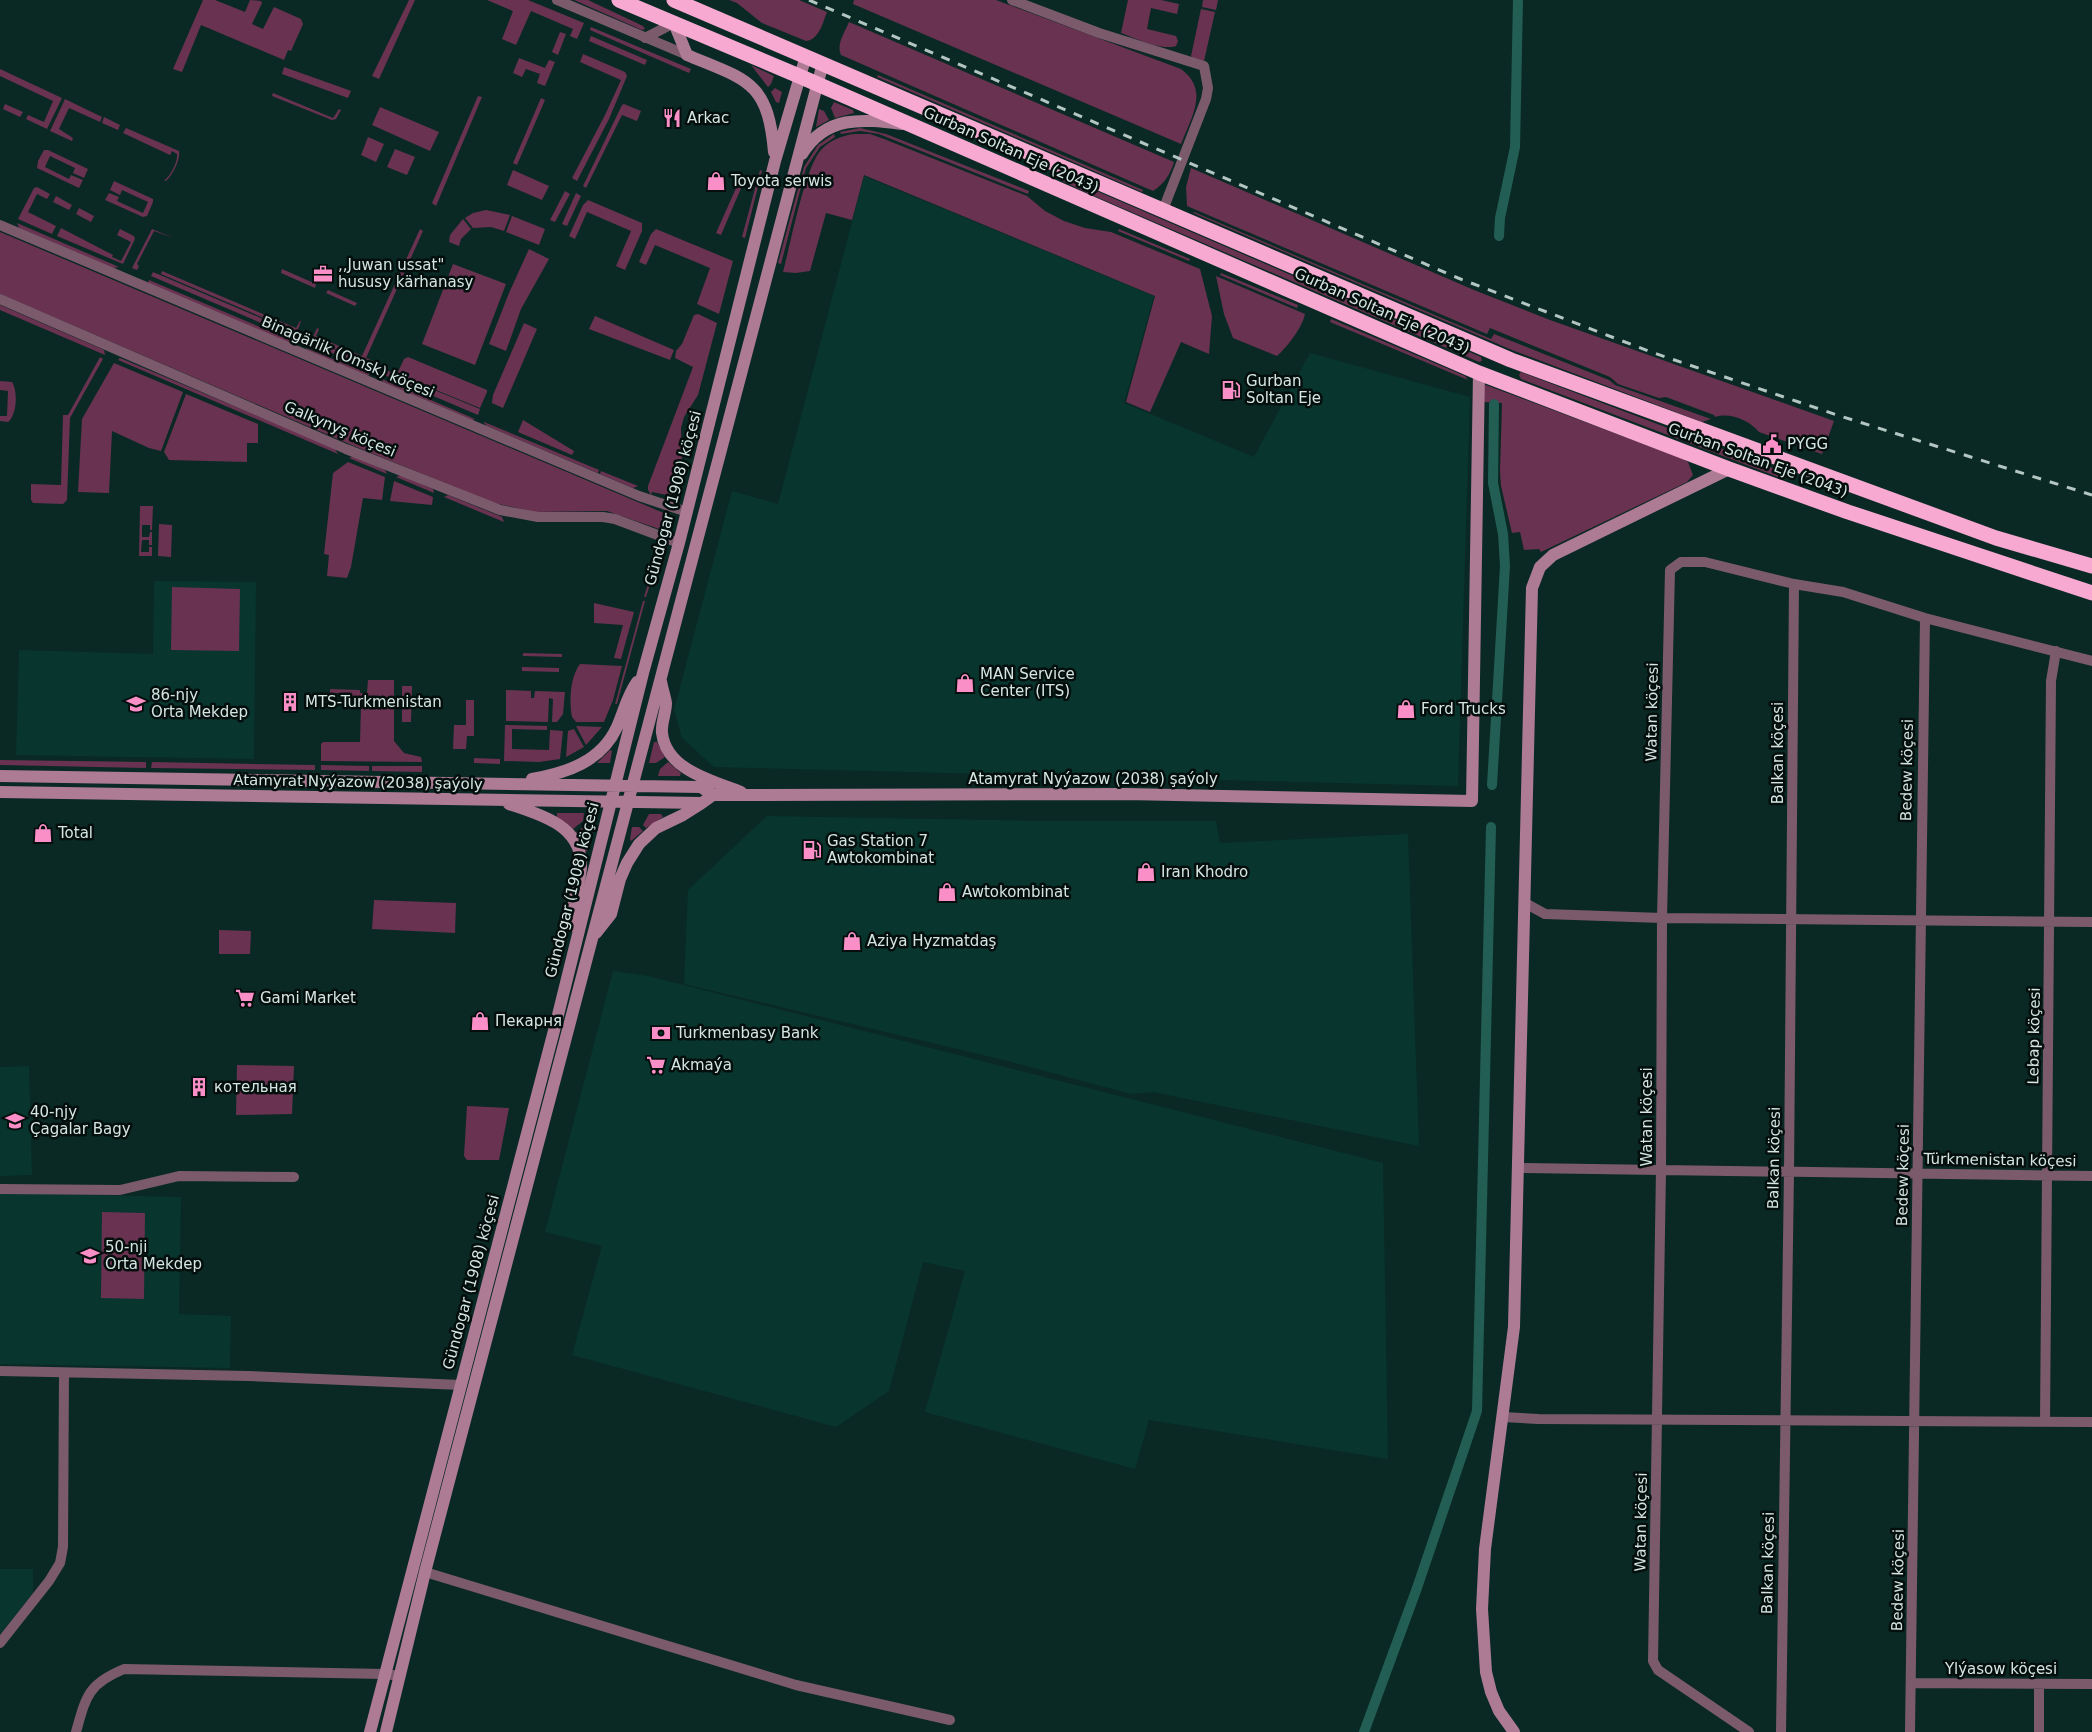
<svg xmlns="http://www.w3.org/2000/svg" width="2092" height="1732" viewBox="0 0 2092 1732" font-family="'DejaVu Sans',sans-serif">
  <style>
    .built { fill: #09352f }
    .green { fill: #693250 }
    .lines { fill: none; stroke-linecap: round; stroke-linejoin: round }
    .canal { stroke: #235e54; stroke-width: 10 }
    .street { stroke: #7b5b6b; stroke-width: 10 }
    .secondary { stroke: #ad7b94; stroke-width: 12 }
    .highway { stroke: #f7a9d1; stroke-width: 15 }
    .rail { stroke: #b3c6c2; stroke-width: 3; stroke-dasharray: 9 9; stroke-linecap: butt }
    .labels { text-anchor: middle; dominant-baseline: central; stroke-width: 5; stroke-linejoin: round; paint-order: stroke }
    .poi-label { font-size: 15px; fill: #d5e6e2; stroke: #040f0d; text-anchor: start }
    .street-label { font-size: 15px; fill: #d5e6e2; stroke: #040f0d }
  </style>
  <rect width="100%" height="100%" fill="#0a2924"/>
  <path class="built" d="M864,176L1154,296L1124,403L1254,457L1310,353L1470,397L1458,786L714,767L682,738L674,710L732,491L778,504Z
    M154,581L256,582L254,759L16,755L19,650L153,654Z
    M767,816L1039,821H1216L1220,843L1408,834L1419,1146L1153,1092L1131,1094L1008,1061L684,984L688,890Z
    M613,971L648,976L1383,1163L1388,1459L1149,1420L1135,1469L925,1412L965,1271L923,1262L889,1391L836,1427L572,1355L602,1246L545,1232Z
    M29,1066L32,1175L0,1176V1067Z
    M0,1193L181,1197L179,1314L231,1316L230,1368L0,1364Z
    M0,1569H33V1593L0,1634Z"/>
  <path class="green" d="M203,0H215L245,12L250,0L261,1L262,3L252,24L263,29L274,7L301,19L303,24L291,51L288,50L284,60L201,25L182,72L173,69Z
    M409,0H415L379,79L372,76Z
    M487,0H528L584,23L577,39L570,36L573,29L531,11L516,45L502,39L513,11Z
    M574,0H588L643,26L645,29L642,30Z
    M729,0H799L827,12C823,22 819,40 806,41L762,23L737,3Z
    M854,0H996L1181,69C1210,90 1191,118 1181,144L853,4Z
    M1128,0H1161L1179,4L1177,14L1151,8L1147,29L1176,36L1178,41L1176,46C1163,51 1134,38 1121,33Z
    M1203,0H1218L1216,10L1202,7Z
    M1201,9L1215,12L1204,61L1193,58L1191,56Z
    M849,22L1174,162C1170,175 1164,184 1153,191L841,55C836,44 845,32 849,22Z
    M591,27L691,69L689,73L590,30Z
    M560,32L566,34L558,55L552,52Z
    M591,36L647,60L645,65L589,41Z
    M583,54L625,72L627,76L609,119L577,181L572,178L605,115L621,80L580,62Z
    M519,58L545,68L549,60L555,62L545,86L537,83L540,74L526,69L522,77L513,73Z
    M751,65L774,76L771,84L768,87Z
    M284,67L343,88L351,91L348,98L282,74Z
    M0,69L62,98L47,129L26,119L28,115L44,122L53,101L0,76Z
    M878,75L1143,190L1142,192L877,77Z
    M775,88L782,92L779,103L776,102L771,92Z
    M273,93L333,118L339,109L341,110L336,119L332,120L272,96Z
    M478,96L482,97L436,206L432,203Z
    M541,98L545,100L517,165L513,163Z
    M65,99L102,117L100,122L69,108L59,129L73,138L72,141L50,131Z
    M834,102L853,110L854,113L835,118L831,108Z
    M5,104L23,112L20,117L3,109Z
    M624,104L641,111L637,121L622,115L586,188L583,186L622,105Z
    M380,107L439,132L430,151L372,125Z
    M819,109L824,111L829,120L816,127Z
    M104,117L120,125L118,130L102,123Z
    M126,128L179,151C181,159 172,176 166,181H159H164C171,175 178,162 177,154L172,151L170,155L123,133Z
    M860,128L886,134L1029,191L1028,194L879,134L860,131L841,134L840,132Z
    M834,134L835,137L820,147L806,168L781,264L778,263L804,167L818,145Z
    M855,134H870L884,139L1027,196L1045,211L1064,221L1085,228L1111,232L1200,269L1212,316L1209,354L1181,342L1150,412L1126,402L1155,296L864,175L852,220L826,213L810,271L796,273L783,272C790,246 805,167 821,150C829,141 842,135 855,134Z
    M368,137L384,144L376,162L361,155Z
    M395,149L415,157L407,175L387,167Z
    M44,150H48L88,169L84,178L73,173L75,168L50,156L45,167L69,179L71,175L83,180L79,188L37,168L38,161Z
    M1191,168L1474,290L1550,320L1834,421L1822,454L1759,432C1749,420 1730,412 1715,417L1714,415L1666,397L1659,398L1618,384L1610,377L1490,328L1487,334L1187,206L1186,187Z
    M513,170L549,186L542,200L507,185Z
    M760,170L762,171L745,238L742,237Z
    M741,177L745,179L721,235L716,233Z
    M1064,177L1481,357L1482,361L1479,362L1092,195L1062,181Z
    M114,181L153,199V202L147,216L143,217L105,200L109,193L119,197L117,201L143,213L148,202L122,190L120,195L110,190Z
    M37,187L50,194L47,199L37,194L28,212L56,226L52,234L18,219L34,188Z
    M565,191L570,194L555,222L550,220Z
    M576,193L581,196L567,226L562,224Z
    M56,196L72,205L69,210L53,202Z
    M588,200L642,223V231L625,270L616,266L631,231L587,212L575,239L569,236L583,205Z
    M79,208L94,216L91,222L76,214Z
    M486,210L510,215L504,231L491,227L473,228L465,218L473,213Z
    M1194,212L1491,339L1494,334L1609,380L1615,385L1711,419L1702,422L1512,350L1193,213Z
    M512,216L545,229L539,245L506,232Z
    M463,219L471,229L461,239L459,246L449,242L450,235Z
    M17,223L119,267L113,268L19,228Z
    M61,228L113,255L112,257L121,261L131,242L117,235L120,229L134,236L135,239L123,264L57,236Z
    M152,229L174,238L154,231L137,264L139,266L137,270L132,268Z
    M420,229L423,231L366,358L373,361L372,364L312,339L317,328L319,329L316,336L362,356Z
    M656,229L733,261L719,314L697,304L710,268L655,245L646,265L639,262L651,234Z
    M1119,229L1190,259L1189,261L1118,231Z
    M0,232L666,514L662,530L607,511L535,512L494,503L354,446L0,294Z
    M529,249L549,259L521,309L506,351L489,344L509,293Z
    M453,264L506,284L475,365L422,344Z
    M282,269L316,284L315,288L281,273Z
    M162,271L296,328L300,321H301L297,332L161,274Z
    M153,272L296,333L294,337L151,276Z
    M1221,273L1298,305L1297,308L1220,275Z
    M1216,276L1305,314C1302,328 1288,346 1277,356L1233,338L1224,314Z
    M149,280L293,341L289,343L148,283Z
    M328,290L357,303L355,306L326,293Z
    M0,305L104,350L105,355L0,310Z
    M698,314L717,323L698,395L684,417L681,428L682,458L672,496L652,492L651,495L648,490V486L693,367L675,358L676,351L682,344L694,315Z
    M595,316L674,350L670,360L589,329Z
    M1331,319L1465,376L1468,380L1330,322Z
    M524,323L537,329L503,408L492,403L493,395Z
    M310,339L374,366L372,370L308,343Z
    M306,348L370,374L368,376L307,350Z
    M100,357L103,359L70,418L67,500L63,504L33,503L31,500V484L61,485L63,415H68Z
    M408,357L487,390V392L480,408L397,374L404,359Z
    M120,358L334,448L338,454L118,360Z
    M114,363L183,392L161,451L149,448L112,431L109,493L78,492L82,419Z
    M386,370L480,409L478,415L384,375Z
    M1521,372L1786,473L1788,476L1783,479L1521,379L1519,375Z
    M382,379L475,419L472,420L383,382Z
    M0,381L12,382C18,391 17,415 8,422L0,421V416H7L8,391L0,390Z
    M1483,384L1681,458L1688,462L1693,475L1687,482L1541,552L1539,549L1524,550L1520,532L1512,533L1501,486L1500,471L1502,403L1483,402Z
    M186,394L258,424V443H247V462L169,460L164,452Z
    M523,420L574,451L572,455L518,432Z
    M484,423V422L599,470L598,473L487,426Z
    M354,456L385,470L387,474L349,458Z
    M348,462L385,477L382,500L363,498L351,567L347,578L327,576L329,555L324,554L333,473Z
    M601,471L638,486L633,488L600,474Z
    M401,475L433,489L434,493L396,477Z
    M394,481L433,497L432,505L390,501Z
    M448,495L502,517L504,522L444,497Z
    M140,506H153L152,530H150V525H142V537H149L150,532H152V545H149V540H142L141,552H149V547H152V556H139Z
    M159,524L172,525L171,557L158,556Z
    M657,555L659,556L646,597H644Z
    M172,587L240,589L239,651L171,650Z
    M643,601H645L617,704H615Z
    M594,603L634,612L621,659L614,658L623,625L594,623Z
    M523,653L562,654V657L523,656Z
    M580,664L622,666L613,700L604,722H576L572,717C569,702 570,677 580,664Z
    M522,667L559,668V672L522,671Z
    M368,680H394V741L404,753L421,757L422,762L321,761V744L323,742H360L361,704H346V693H330V689L360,690V693H367Z
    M402,686H412L411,722H402Z
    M506,690L531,691V698H534L535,691L565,692L563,714L557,722H552L553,699L549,698L548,722L506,721Z
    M466,700H474V736H467L466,749H453L454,725H466Z
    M505,725L547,726V730L512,729V749L549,750L550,730L563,731L560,759L539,762L504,761Z
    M576,726L602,727L586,745Z
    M574,729L584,747L566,757L568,731Z
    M654,742H657L665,757L656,763H649Z
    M610,750L612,751L610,763H597Z
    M474,758L500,759V764L474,763Z
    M0,760L146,762V768L0,765Z
    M152,762L315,765V770L151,768Z
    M668,762L681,773L680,776H658L660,769Z
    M321,765L369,766V771L321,770Z
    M372,766H422V772L372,771Z
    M557,813H584L583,821L573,829L557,817Z
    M649,814H661L663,817L646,828L643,825Z
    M584,826L594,827L587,851H585L576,833Z
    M632,827H639L643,831L631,841L630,839Z
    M374,900L456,903L455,933L372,929Z
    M219,930L251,931L250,954H219Z
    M237,1065L294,1066L292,1114L236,1115Z
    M467,1106L509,1108L499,1160H467L464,1156Z
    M102,1212L145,1213L144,1299L101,1298Z"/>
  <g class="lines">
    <path class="canal" d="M1499,236L1500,218L1515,147L1518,0
      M1492,785L1505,566L1503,534L1493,483L1494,404
      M1364,1732L1417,1588L1477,1411L1491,827"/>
    <path class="street" d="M557,0L687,55
      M1012,0L1099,33L1204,66L1208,88L1206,99L1163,210
      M645,38L674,23
      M0,225L639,496L687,512
      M0,299L346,449L500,510L538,517H603L615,519L679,543
      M1525,903L1545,914L1662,918L2092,922
      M1518,1168L2092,1176
      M0,1189L120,1190L179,1176L294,1177
      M0,1371L248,1376L461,1385
      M1503,1417L1538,1419L2092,1422
      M2045,1422L2051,681L2056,651
      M425,1572L796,1685L950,1720
      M0,1643L49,1581L60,1563L63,1547L64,1373
      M1911,1683L2092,1684
      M2039,1684V1732
      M76,1732C86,1696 88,1684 124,1669L385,1674L400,1676
      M1749,1732L1658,1670L1653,1661L1661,1170L1662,918L1670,570L1681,562H1705L1794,584L1843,592L1925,618L2092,661
      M1781,1732L1789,1172L1794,584
      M1910,1732L1925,618"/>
    <path class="secondary" d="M674,23L687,55C747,80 768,81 774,152
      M802,154C826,115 862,119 902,124
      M661,681C662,688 665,696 666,703C666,713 661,723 662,733C666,770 713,781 741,792
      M0,776L701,787L713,795L1127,794L1472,801L1479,373
      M532,779C566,773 601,762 617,727C624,711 627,696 637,682
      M0,792L702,803L713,795
      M509,804C539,814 580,825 581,863C582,877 575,891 574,904C573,912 575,920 576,927
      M596,933L611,914L620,879L627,863L639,844L656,828L683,815L702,803
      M370,1732L556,1023L643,673L679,543L775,161L806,56
      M386,1732L425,1572L823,63
      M1514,1732L1499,1711L1491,1692L1486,1672L1482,1609L1485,1549L1514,1327L1532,588L1540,567L1553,555L1729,469"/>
    <path class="highway" d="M619,0L799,76L1479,373L1729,469L1848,512L2092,593
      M674,0L1511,360L1996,538L2092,566"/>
    <path class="rail" d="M809,0L1458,278L1651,352L1840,416L2092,495"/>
  </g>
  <defs>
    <g id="restaurant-bare" transform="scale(1.5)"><path d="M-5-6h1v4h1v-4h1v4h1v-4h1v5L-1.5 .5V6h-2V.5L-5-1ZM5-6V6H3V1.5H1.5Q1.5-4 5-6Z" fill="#fa8fc8" stroke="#040f0d" stroke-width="2.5" paint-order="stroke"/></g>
    <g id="shop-bare" transform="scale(1.5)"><path d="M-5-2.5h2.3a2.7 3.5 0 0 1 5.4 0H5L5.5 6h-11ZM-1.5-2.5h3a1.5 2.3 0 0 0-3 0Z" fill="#fa8fc8" stroke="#040f0d" stroke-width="2.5" paint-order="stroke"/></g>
    <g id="office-bare" transform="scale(1.5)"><path d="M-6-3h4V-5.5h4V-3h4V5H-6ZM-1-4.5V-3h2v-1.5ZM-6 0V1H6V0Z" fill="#fa8fc8" stroke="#040f0d" stroke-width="2.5" paint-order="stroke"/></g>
    <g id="fuel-bare" transform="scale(1.5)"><path d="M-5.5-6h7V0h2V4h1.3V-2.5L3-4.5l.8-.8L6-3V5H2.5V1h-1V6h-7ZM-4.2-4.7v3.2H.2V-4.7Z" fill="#fa8fc8" stroke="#040f0d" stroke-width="2.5" paint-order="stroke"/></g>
    <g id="civic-bare" transform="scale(1.5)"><path d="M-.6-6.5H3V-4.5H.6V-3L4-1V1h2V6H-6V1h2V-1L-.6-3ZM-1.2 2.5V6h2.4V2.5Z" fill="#fa8fc8" stroke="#040f0d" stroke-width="2.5" paint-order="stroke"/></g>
    <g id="building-bare" transform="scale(1.5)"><path d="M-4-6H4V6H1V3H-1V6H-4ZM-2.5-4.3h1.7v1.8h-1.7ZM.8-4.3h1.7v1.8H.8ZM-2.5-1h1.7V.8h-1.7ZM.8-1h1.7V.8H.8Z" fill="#fa8fc8" stroke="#040f0d" stroke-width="2.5" paint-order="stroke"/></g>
    <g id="school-bare" transform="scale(1.5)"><path d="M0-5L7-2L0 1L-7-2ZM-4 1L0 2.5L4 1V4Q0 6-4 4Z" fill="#fa8fc8" stroke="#040f0d" stroke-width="2.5" paint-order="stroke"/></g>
    <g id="supermarket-bare" transform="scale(1.5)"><path d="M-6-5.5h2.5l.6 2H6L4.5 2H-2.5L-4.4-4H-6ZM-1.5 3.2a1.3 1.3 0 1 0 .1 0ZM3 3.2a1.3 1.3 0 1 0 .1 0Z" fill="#fa8fc8" stroke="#040f0d" stroke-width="2.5" paint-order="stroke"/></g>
    <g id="bank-bare" transform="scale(1.5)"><path d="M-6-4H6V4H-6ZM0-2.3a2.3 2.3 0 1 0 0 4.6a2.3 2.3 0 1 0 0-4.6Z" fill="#fa8fc8" stroke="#040f0d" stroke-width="2.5" paint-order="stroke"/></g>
  </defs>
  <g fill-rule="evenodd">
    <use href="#restaurant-bare" x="672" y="118"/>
    <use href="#shop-bare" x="716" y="181"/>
    <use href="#office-bare" x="323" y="274"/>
    <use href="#fuel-bare" x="1231" y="390"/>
    <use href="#civic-bare" x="1772" y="444"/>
    <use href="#shop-bare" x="965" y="683"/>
    <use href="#building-bare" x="290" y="702"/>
    <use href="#school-bare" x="136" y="704"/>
    <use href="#shop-bare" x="1406" y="709"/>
    <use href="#shop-bare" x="43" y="833"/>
    <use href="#fuel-bare" x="812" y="850"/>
    <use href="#shop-bare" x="1146" y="872"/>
    <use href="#shop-bare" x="947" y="892"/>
    <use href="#shop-bare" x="852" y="941"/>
    <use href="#supermarket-bare" x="245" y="998"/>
    <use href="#shop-bare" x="480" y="1021"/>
    <use href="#bank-bare" x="661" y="1033"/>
    <use href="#supermarket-bare" x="656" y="1065"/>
    <use href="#building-bare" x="199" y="1087"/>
    <use href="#school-bare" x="15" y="1121"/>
    <use href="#school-bare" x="90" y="1256"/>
  </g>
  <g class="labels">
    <g class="poi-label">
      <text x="687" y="118">Arkac</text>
      <text x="731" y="181">Toyota serwis</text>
      <text x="338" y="265">,,Juwan ussat"<tspan x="338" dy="17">hususy kärhanasy</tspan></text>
      <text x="1246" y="381">Gurban<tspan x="1246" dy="17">Soltan Eje</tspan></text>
      <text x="1787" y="444">PYGG</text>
      <text x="980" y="674">MAN Service<tspan x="980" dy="17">Center (ITS)</tspan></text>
      <text x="151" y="695">86-njy<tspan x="151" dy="17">Orta Mekdep</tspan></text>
      <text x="305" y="702">MTS-Turkmenistan</text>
      <text x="1421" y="709">Ford Trucks</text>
      <text x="58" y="833">Total</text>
      <text x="827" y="841">Gas Station 7<tspan x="827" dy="17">Awtokombinat</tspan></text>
      <text x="1161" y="872">Iran Khodro</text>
      <text x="962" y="892">Awtokombinat</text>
      <text x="867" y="941">Aziya Hyzmatdaş</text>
      <text x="260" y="998">Gami Market</text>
      <text x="495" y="1021">Пекарня</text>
      <text x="676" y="1033">Turkmenbasy Bank</text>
      <text x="671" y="1065">Аkmaýa</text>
      <text x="214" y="1087">котельная</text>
      <text x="30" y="1112">40-njy<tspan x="30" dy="17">Çagalar Bagy</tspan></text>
      <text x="105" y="1247">50-nji<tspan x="105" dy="17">Orta Mekdep</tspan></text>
    </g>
    <g class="street-label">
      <text transform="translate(1011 150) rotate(24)">Gurban Soltan Eje (2043)</text>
      <text transform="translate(1382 311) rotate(24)">Gurban Soltan Eje (2043)</text>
      <text transform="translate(348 357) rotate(23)">Binagärlik (Omsk) köçesi</text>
      <text transform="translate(340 429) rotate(23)">Galkynyş köçesi</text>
      <text transform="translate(1758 460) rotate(20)">Gurban Soltan Eje (2043)</text>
      <text transform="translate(673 498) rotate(-75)">Gündogar (1908) köçesi</text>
      <text transform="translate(1652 712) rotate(-89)">Watan köçesi</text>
      <text transform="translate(1778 753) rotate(-90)">Balkan köçesi</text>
      <text transform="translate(1907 770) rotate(-89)">Bedew köçesi</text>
      <text x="1093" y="779">Atamyrat Nyýazow (2038) şaýoly</text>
      <text transform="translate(358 782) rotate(1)">Atamyrat Nyýazow (2038) şaýoly</text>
      <text transform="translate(572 890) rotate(-76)">Gündogar (1908) köçesi</text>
      <text transform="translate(2034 1036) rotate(-89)">Lebap köçesi</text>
      <text transform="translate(1647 1117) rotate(-90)">Watan köçesi</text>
      <text transform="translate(1774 1158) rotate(-89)">Balkan köçesi</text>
      <text transform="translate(2000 1160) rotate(1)">Türkmenistan köçesi</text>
      <text transform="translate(1903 1175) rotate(-89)">Bedew köçesi</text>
      <text transform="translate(471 1282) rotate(-75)">Gündogar (1908) köçesi</text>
      <text transform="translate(1641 1522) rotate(-89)">Watan köçesi</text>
      <text transform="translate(1768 1563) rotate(-89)">Balkan köçesi</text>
      <text transform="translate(1898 1580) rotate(-89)">Bedew köçesi</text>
      <text x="2001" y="1669">Ylýasow köçesi</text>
    </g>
  </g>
</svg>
